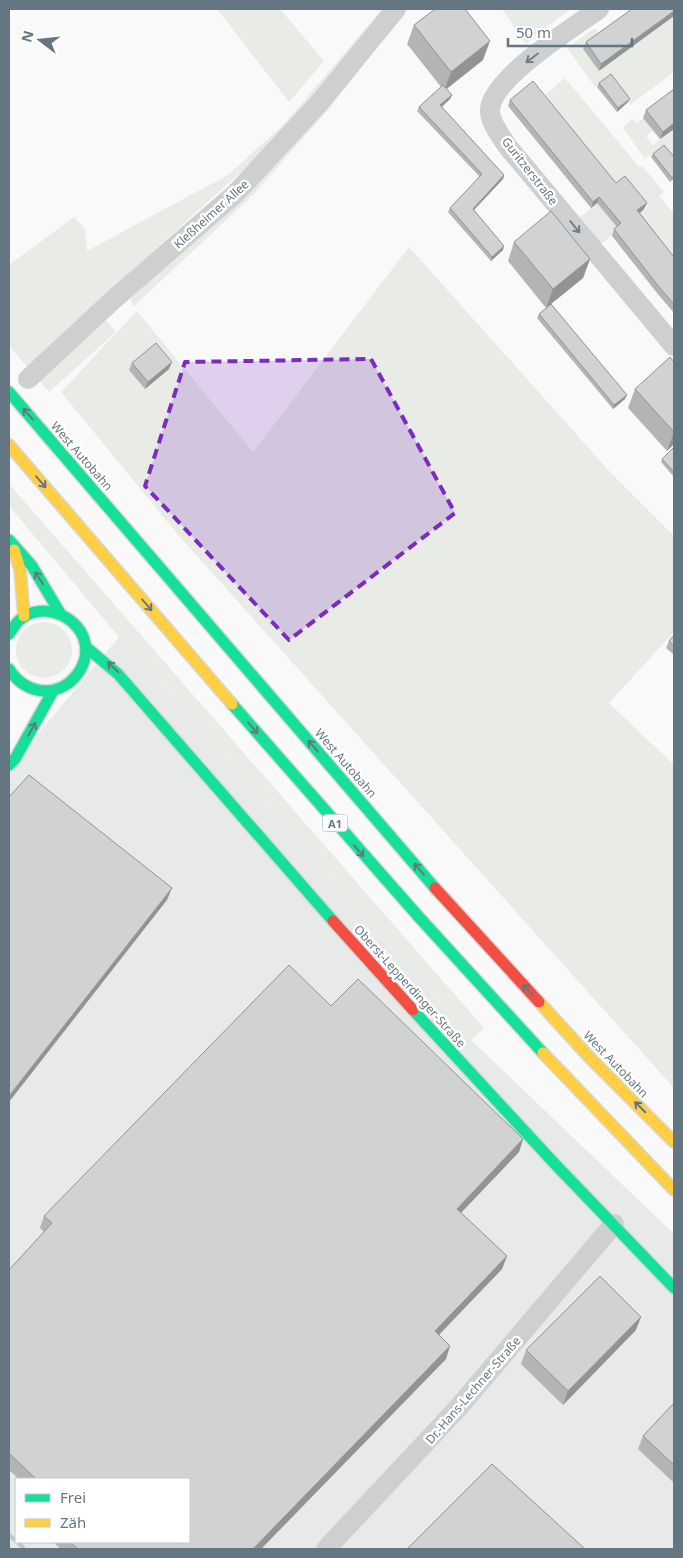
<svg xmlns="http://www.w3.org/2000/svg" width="683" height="1558" viewBox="0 0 683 1558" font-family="'Noto Sans',sans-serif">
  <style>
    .built { fill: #e8e9e9; fill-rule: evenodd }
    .green { fill: #e8ebe6 }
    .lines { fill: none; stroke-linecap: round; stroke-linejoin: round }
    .fast-casing { stroke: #d5d6d7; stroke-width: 14 }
    .slow-casing { stroke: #d5d6d7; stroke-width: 14 }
    .jam-casing { stroke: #d5d6d7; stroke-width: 14 }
    .street { stroke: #cecfd0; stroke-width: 20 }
    .fast { stroke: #16e098; stroke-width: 11 }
    .slow { stroke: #ffcf43; stroke-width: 11 }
    .jam { stroke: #f24e42; stroke-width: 11 }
    .rail { stroke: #c3c5c6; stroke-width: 4; stroke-dasharray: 8 4; stroke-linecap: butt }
    .wall { fill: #b3b5b5 }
    .shaded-wall { fill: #929394 }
    .building { fill: #d0d2d3; stroke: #929394 }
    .oneway { stroke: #707f8b }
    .oneway2 { stroke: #657683 }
    .marked { fill: #7b2cbf; fill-opacity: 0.2; stroke: #7b2cbf; stroke-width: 4; stroke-dasharray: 10 6; stroke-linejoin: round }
    .labels { text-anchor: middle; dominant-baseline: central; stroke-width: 5; stroke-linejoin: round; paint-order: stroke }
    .shield { fill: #fff; stroke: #939fa8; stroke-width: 1 }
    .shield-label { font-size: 11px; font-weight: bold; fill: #657683 }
    .street-label { font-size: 12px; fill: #657683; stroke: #fff }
  </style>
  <rect width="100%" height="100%" fill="#f9f9f9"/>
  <path class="built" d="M642,166L664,192L600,245L578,219Z
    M119,637L471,1040L674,1234V1549H9V769ZM16,1479H189V1542H16Z"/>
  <path class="green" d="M217,9H280L324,61L289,102Z
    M382,9H387L287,130L93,306L116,332L49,392L9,346V265L74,217L85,229L87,251L228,175L283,125Z
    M502,9H570L526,44Z
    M674,16V72L630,105L609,78L595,87L567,48L595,28L601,36L583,49L599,71Z
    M361,60L364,64L328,110L253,195L133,307L130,297Z
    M565,78L640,168L614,189L540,99Z
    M632,118L636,123L644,118L653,130L646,136L653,145L674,128V163L651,154L645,159L623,128Z
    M659,196L674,214V266L635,217Z
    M409,247L611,473L674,536V632L609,703L674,765V1088L179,536L61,392L137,311L253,452Z
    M9,484L484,1028L471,1040L119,637L9,506Z
    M16 650a28 28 0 1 1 56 0a28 28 0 1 1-56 0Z"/>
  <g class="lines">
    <g class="fast-casing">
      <path id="fast" d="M9,392L435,888
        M9,540L32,566L60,613
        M9,634C13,629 16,622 21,619C42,602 76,615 84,639C92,664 71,690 47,691C30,691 18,683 9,669
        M86,647L118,674L333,921
        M232,704L418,916L543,1053
        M9,765L15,759L53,691
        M413,1010L554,1163L674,1288"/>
    </g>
    <g class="slow-casing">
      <path id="slow" d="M9,445L232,704
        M14,550L20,569L24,616
        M539,1002L591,1059L674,1142
        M543,1053L674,1190"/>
    </g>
    <g class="jam-casing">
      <path id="jam" d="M435,888L539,1002
        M333,921L413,1010"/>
    </g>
    <path class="street" d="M599,9C573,28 493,77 490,109C489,122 501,136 508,147L674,346
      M28,379L113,300L236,193L320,102L396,9
      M326,1549L458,1408L614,1224"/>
    <use href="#fast" class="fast"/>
    <use href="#slow" class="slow"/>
    <use href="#jam" class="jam"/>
    <path class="rail" d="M9,1535L25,1549"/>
  </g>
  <path class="wall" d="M632,9L599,71L583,49L586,42Z
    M414,25L483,60L446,89L452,95L450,99L442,107L504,175L503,179L474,210L503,250L491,261L448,212L450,208L480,177L417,111L419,107L441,87L407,44Z
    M599,83L628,102L617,112L597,87Z
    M674,89V129L660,139L643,118L646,110Z
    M510,100L616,183L644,209L640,213L674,257V313L657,293L612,236L614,229L617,227L597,203L591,208L508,106Z
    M653,154L674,157V179L670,182L651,157Z
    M514,242L590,259L583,278L551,304L625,399L613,409L537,318L539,314L546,308L508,261Z
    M674,362V444L667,451L628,408L635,389Z
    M132,363L169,369L145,389L129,370Z
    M674,447V477L661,462L662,459Z
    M674,635V655L666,648L669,641Z
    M331,1006L523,1139L519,1152L461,1213L507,1256L502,1269L439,1335L446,1359L261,1549H61L53,1542H189V1479H19L9,1470V1270L44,1232L40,1228L44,1216Z
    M636,1330L563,1405L521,1364L526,1350Z
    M674,1403V1483L638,1449L643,1436Z"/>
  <path class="shaded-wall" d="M674,11V16L599,71L601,64Z
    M490,41L483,60L444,91L451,72Z
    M452,95L450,99L439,109L440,105Z
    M630,99L628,102L617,112L618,108Z
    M674,123V129L660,139L663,132Z
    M504,175L503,179L471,213L473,209Z
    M599,197L597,203L591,208L593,202Z
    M647,203L644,209L635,217L637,210Z
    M504,246L503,250L491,261L492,257Z
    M590,259L583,278L546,308L553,289Z
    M172,362L169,369L145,389L148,382Z
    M627,395L625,399L613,409L614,405Z
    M674,432V444L667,451Z
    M172,888L167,900L9,1102V1096Z
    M523,1139L519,1152L452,1222L457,1209Z
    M507,1256L502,1269L430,1344L435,1331Z
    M641,1317L636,1330L563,1405L568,1391Z
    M450,1346L446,1359L261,1549H253Z"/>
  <path class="building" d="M435,9H465L490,41L451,72L414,25Z
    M632,9H674V11L601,64L586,42Z
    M611,74L630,99L618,108L599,83Z
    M533,81L616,183L625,176L647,203L637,210L674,257V304L659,287L614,229L621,223L599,197L593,202L510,100Z
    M443,85L452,95L440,105L504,175L473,209L504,246L492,257L450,208L482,174L419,107Z
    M674,89V123L663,132L646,110Z
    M664,145L674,157V176L672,178L653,154Z
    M551,211L590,259L553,289L514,242Z
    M551,304L627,395L614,405L539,314Z
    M156,343L172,362L148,382L132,363Z
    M670,357L674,362V432L635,389Z
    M674,447V472L662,459Z
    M674,635V646L669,641Z
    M29,775L172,888L9,1096V797Z
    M289,965L331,1006L358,979L523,1139L457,1209L507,1256L435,1331L450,1346L253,1549H78L70,1542H189V1479H36L9,1453V1270L52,1223L44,1216Z
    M600,1276L641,1317L568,1391L526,1350Z
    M674,1403V1465L643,1436Z
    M492,1464L585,1549H407Z"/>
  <defs><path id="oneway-shaft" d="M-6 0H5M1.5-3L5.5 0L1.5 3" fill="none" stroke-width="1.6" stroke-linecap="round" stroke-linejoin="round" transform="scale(1.25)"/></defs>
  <g class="oneway">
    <use href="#oneway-shaft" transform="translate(532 58) rotate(143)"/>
    <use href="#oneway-shaft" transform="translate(575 227) rotate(51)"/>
  </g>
  <g class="oneway2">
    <use href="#oneway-shaft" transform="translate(28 414) rotate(-131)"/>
    <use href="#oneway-shaft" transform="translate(41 482) rotate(49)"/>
    <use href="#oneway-shaft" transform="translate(39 578) rotate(-123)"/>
    <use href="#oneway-shaft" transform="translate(147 605) rotate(49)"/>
    <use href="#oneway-shaft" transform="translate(113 667) rotate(-136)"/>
    <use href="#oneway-shaft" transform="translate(253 728) rotate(49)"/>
    <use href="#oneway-shaft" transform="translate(32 729) rotate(-61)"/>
    <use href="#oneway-shaft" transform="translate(313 746) rotate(-131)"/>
    <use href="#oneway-shaft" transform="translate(359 851) rotate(49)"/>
    <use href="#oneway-shaft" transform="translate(419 869) rotate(-131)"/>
    <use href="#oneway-shaft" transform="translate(528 990) rotate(-132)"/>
    <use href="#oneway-shaft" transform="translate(640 1107) rotate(-135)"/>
  </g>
  <path class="marked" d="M371,359L455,513L289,640L145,486L185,362Z"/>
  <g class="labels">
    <rect class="shield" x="322.5" y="814.5" width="25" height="17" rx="4"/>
    <g class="shield-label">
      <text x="335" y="823">A1</text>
    </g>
    <g class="street-label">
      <text transform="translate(530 171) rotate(52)">Guritzerstraße</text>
      <text transform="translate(211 214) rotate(-42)">Kleßheimer Allee</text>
      <text transform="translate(82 456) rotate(49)">West Autobahn</text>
      <text transform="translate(346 763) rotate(49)">West Autobahn</text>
      <text transform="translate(410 986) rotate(48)">Oberst-Lepperdinger-Straße</text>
      <text transform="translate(616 1064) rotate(46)">West Autobahn</text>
      <text transform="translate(473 1390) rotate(-49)">Dr.-Hans-Lechner-Straße</text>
    </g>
  </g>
  <rect width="683" height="1558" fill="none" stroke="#657683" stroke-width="20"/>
  <rect x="15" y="1478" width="175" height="65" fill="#ffffff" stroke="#c1c8cd"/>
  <rect x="25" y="1494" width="25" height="8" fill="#16e098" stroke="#c1c8cd"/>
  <text x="60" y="1503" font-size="15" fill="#657683">Frei</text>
  <rect x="25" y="1519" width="25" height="8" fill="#ffcf43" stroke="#c1c8cd"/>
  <text x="60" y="1528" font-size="15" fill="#657683">Zäh</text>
  <g transform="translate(40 40) rotate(286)" stroke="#ffffff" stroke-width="4" paint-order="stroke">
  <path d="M0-4L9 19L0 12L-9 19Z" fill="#657683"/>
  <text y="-8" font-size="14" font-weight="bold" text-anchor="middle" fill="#657683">N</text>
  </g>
  <path d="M508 38v8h124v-8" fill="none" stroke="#657683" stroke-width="2.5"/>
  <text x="516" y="38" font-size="15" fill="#657683" stroke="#ffffff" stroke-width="4" paint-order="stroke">50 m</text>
</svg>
